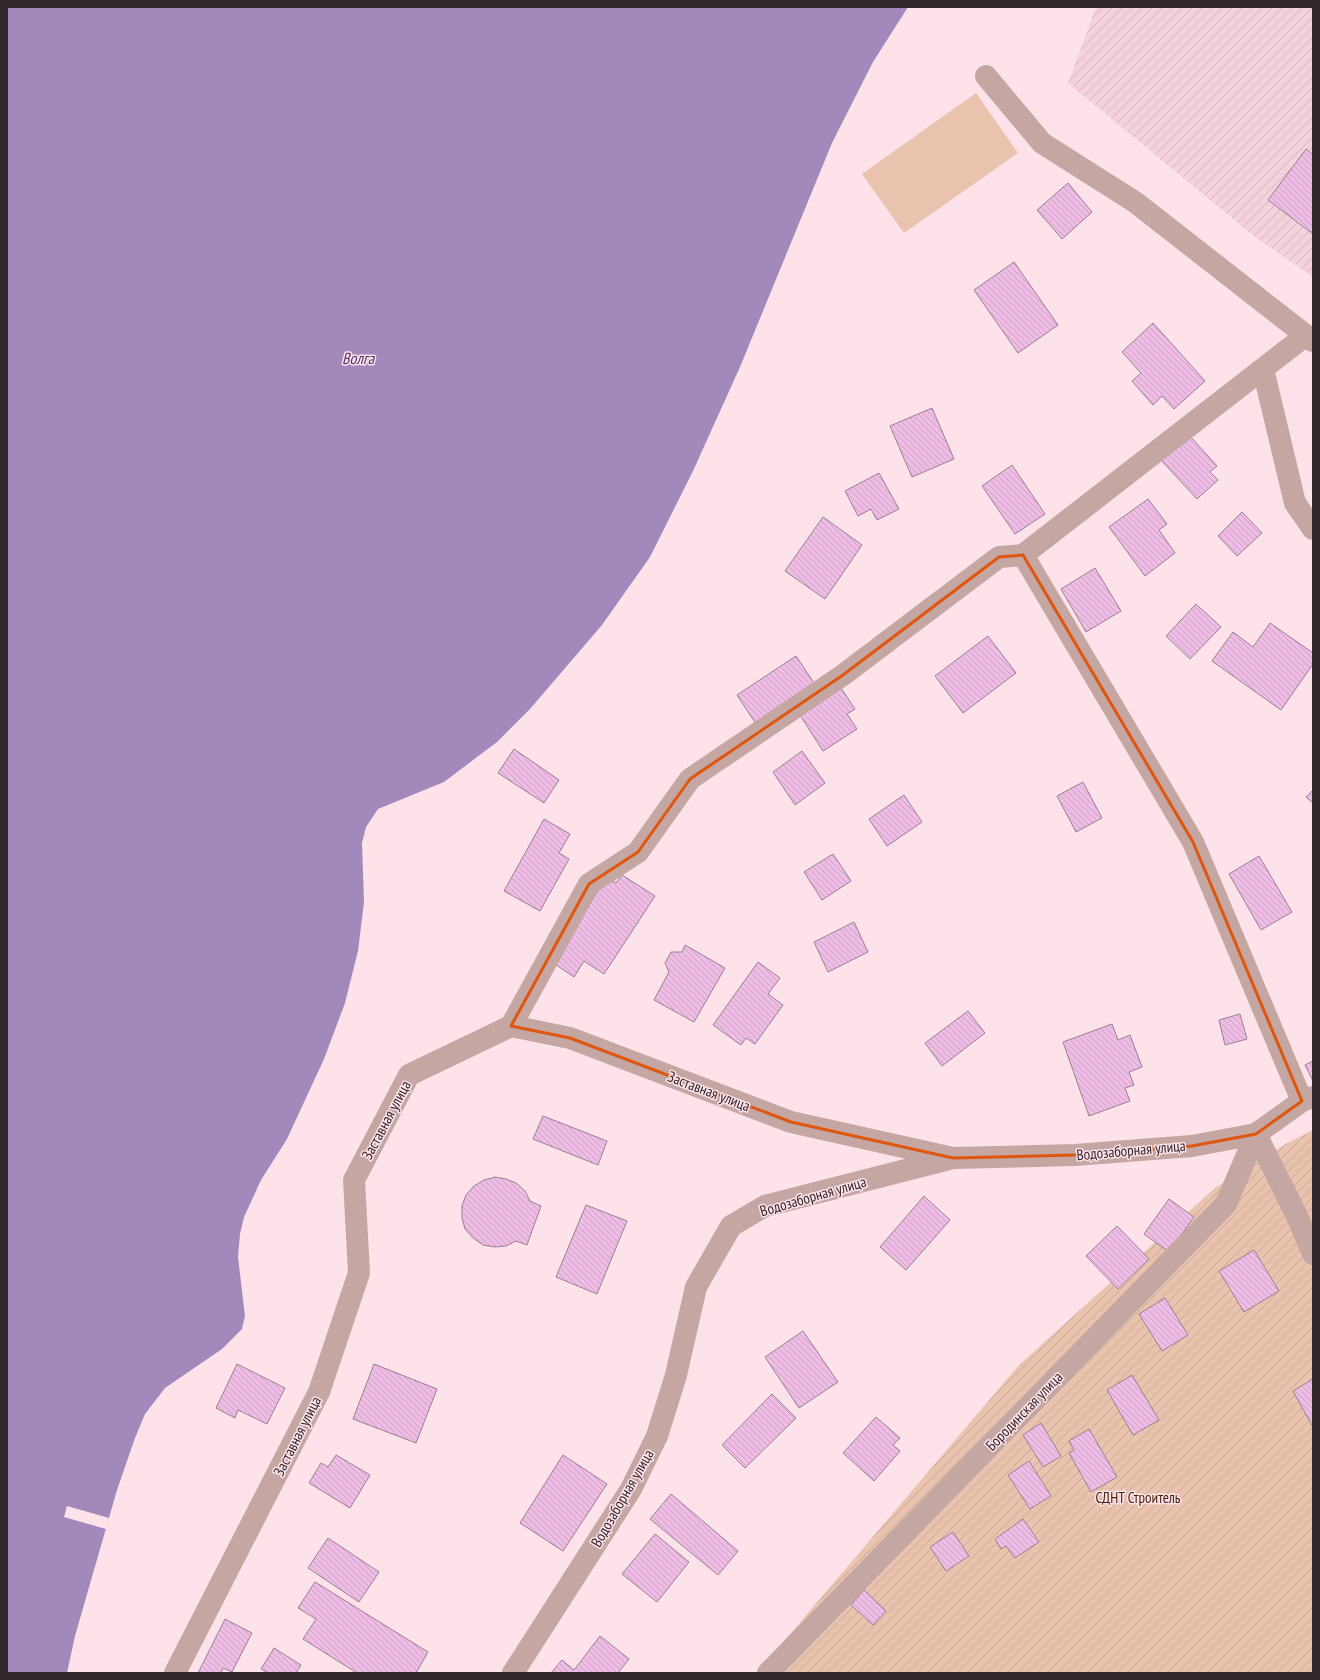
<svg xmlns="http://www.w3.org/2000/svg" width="1320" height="1680" viewBox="0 0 1320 1680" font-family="'PT Sans Narrow',sans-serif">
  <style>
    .industrial { fill: url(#industrial-furrows) }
    .park { fill: #e9c3ae }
    .garden { fill: url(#garden-furrows) }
    .water { fill: #a389bb }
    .pier { fill: #fee2ea }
    .building { fill: url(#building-back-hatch); stroke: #958190 }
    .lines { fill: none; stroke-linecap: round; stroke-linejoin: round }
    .minor { stroke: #c4a6a3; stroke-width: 22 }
    .marked { fill: none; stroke: #df560e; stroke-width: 3; stroke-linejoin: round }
    .labels { text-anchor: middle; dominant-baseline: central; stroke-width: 3; stroke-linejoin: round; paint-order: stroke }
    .street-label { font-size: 15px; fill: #31272a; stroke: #fee2ea }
    .park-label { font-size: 15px; fill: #441f08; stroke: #fee2ea }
    .water-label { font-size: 16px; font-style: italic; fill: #522f6d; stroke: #fee2ea }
  </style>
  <defs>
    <pattern id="industrial-furrows" width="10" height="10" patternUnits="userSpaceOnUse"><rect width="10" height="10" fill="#f4d2db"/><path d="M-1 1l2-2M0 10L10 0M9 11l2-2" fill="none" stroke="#d2b4bc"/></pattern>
    <pattern id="garden-furrows" width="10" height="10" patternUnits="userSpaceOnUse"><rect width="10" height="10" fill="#e9c3ae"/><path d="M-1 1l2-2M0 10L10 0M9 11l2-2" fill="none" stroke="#c8a896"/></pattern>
    <pattern id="building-back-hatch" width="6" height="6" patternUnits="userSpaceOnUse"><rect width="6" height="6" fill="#efbce5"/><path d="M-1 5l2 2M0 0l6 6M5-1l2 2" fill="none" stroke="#cda2c5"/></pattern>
  </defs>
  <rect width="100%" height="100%" fill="#fee2ea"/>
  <path class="industrial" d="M1096,7H1313V277L1255,237L1068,83Z"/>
  <path class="park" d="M976,93L1018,153L904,233L862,174Z"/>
  <path class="garden" d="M1313,1130V1673H757L1019,1365L1215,1188L1287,1143Z"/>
  <path class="water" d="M7,7H908L873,62L832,143L740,367L693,471L650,557L602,625L530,709L497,742L444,782L378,809L366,827L362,843L364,902L358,951L345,1003L324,1059L287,1139L261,1180L244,1217L240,1234L238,1257L245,1316L242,1329L222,1349L165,1388L145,1414L135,1438L117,1490L75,1636L67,1673H7Z"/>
  <path class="pier" d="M67,1506L109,1518L106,1529L64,1517Z"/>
  <path class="building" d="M1306,149L1313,155V234L1268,200Z
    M1068,183L1092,212L1062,239L1037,210Z
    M1014,262L1058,325L1018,353L974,290Z
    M1153,323L1205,381L1174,409L1162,396L1153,405L1132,381L1141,373L1122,352Z
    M932,408L954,459L912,477L890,426Z
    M1189,435L1217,466L1210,472L1218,480L1197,499L1161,460Z
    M1012,465L1045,514L1015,534L982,486Z
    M879,473L899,509L877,520L871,509L858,516L845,491Z
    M1148,499L1167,524L1159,530L1175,553L1145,576L1109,527Z
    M1242,512L1262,533L1237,556L1218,536Z
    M823,517L862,545L825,599L785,571Z
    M1095,568L1121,611L1086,632L1061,589Z
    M1196,604L1221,627L1190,659L1166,636Z
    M1270,623L1313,653V664L1281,710L1212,661L1233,632L1253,647Z
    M988,636L1016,673L963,713L935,676Z
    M796,656L816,686L756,724L737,695Z
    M841,688L855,709L847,714L857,729L823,751L800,715Z
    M514,749L559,780L544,803L498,773Z
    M802,751L825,783L795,805L773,772Z
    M1083,782L1102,818L1076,832L1057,796Z
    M1313,790V803L1306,797Z
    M904,795L922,822L887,846L869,819Z
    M544,819L570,834L559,853L569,859L540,911L504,891Z
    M833,854L851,881L822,900L804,872Z
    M1259,856L1292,912L1261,930L1229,874Z
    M622,875L655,896L604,974L584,961L574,977L552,962L607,877L616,883Z
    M854,922L868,952L828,972L814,942Z
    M685,945L725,968L694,1022L654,1000L669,972L665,963L671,952H682Z
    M758,962L780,978L768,994L783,1005L755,1044L746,1038L741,1045L713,1025Z
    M968,1011L985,1033L942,1066L925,1043Z
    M1240,1014L1247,1039L1225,1045L1219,1020Z
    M1112,1024L1118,1040L1130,1035L1142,1067L1129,1072L1134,1085L1125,1088L1130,1101L1089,1116L1063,1042Z
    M1313,1061V1081L1305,1065Z
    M543,1116L607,1141L598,1165L533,1139Z
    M495,1177L506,1179L516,1183L525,1191L530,1201L541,1206L527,1245L516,1241L506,1246L495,1247L483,1245L473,1238L465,1229L462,1218V1206L466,1195L474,1186L484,1180Z
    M924,1196L950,1220L906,1270L880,1247Z
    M1169,1199L1194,1217L1169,1252L1144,1234Z
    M586,1205L627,1221L597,1294L556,1277Z
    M1117,1226L1149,1259L1118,1289L1086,1256Z
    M1254,1250L1279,1291L1244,1312L1219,1271Z
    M1165,1298L1188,1335L1162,1351L1139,1314Z
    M803,1331L838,1382L799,1408L765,1357Z
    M237,1364L285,1388L267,1424L238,1410L235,1418L216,1408Z
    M374,1364L437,1389L416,1443L353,1419Z
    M1132,1375L1159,1420L1133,1435L1107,1390Z
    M1313,1379V1427L1293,1391Z
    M772,1394L796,1418L745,1468L722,1445Z
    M876,1417L900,1438L893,1445L900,1451L874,1481L843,1453Z
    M1041,1423L1061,1456L1043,1467L1023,1435Z
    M1089,1429L1117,1477L1091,1492L1069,1453L1074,1450L1069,1441Z
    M336,1455L370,1475L350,1508L309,1483L321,1463L328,1467Z
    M563,1455L607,1484L563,1551L520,1523Z
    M1029,1461L1051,1496L1030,1509L1008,1475Z
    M671,1494L738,1551L718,1575L650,1519Z
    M1023,1519L1039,1542L1015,1558L1006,1546L1001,1549L995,1539Z
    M953,1532L969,1556L946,1571L930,1547Z
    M655,1534L689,1562L657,1602L622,1574Z
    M328,1538L379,1572L359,1602L308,1568Z
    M315,1582L428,1652L416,1673H357L303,1639L316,1619L298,1608Z
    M864,1590L886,1611L873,1625L851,1605Z
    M225,1619L252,1633L232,1672L223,1668L221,1673H198Z
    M600,1636L629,1659L618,1673H551L562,1660L574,1670Z
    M274,1648L301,1665L296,1673H268L261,1669Z"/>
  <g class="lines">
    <path class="minor" d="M986,76L1042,143L1135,202L1313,341
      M1263,369L1295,503L1313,529
      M1023,555L1193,842L1302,1101
      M511,1026L589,884L638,852L690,779L843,675L999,557L1023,555L1305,336
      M1256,1134L1297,1216L1313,1254
      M175,1673L319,1392L359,1273L354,1180L409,1075L511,1026L570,1038L791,1122L953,1158
      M513,1673L631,1489L657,1436L676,1375L696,1287L731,1226L765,1206L953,1158L1075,1155L1192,1146L1256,1134L1302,1101L1313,1097
      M768,1673L1226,1204L1256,1134"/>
  </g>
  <path class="marked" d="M1023,555L1193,842L1302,1101L1256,1134L1192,1146L1075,1155L953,1158L791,1122L570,1038L511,1026L589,884L638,852L690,779L843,675L999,557Z"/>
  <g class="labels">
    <g class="street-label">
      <text transform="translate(709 1091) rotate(21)">Заставная улица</text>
      <text transform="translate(386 1120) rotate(-62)">Заставная улица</text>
      <text transform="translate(1131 1150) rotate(-5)">Водозаборная улица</text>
      <text transform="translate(813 1196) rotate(-16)">Водозаборная улица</text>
      <text transform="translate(1024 1411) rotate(-46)">Бородинская улица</text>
      <text transform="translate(297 1436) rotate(-63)">Заставная улица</text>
      <text transform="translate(622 1498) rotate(-60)">Водозаборная улица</text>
    </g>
    <g class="park-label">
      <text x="1138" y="1497">СДНТ Строитель</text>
    </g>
    <g class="water-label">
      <text x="358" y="358">Волга</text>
    </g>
  </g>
  <rect width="1320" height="1680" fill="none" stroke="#31272a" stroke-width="16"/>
</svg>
